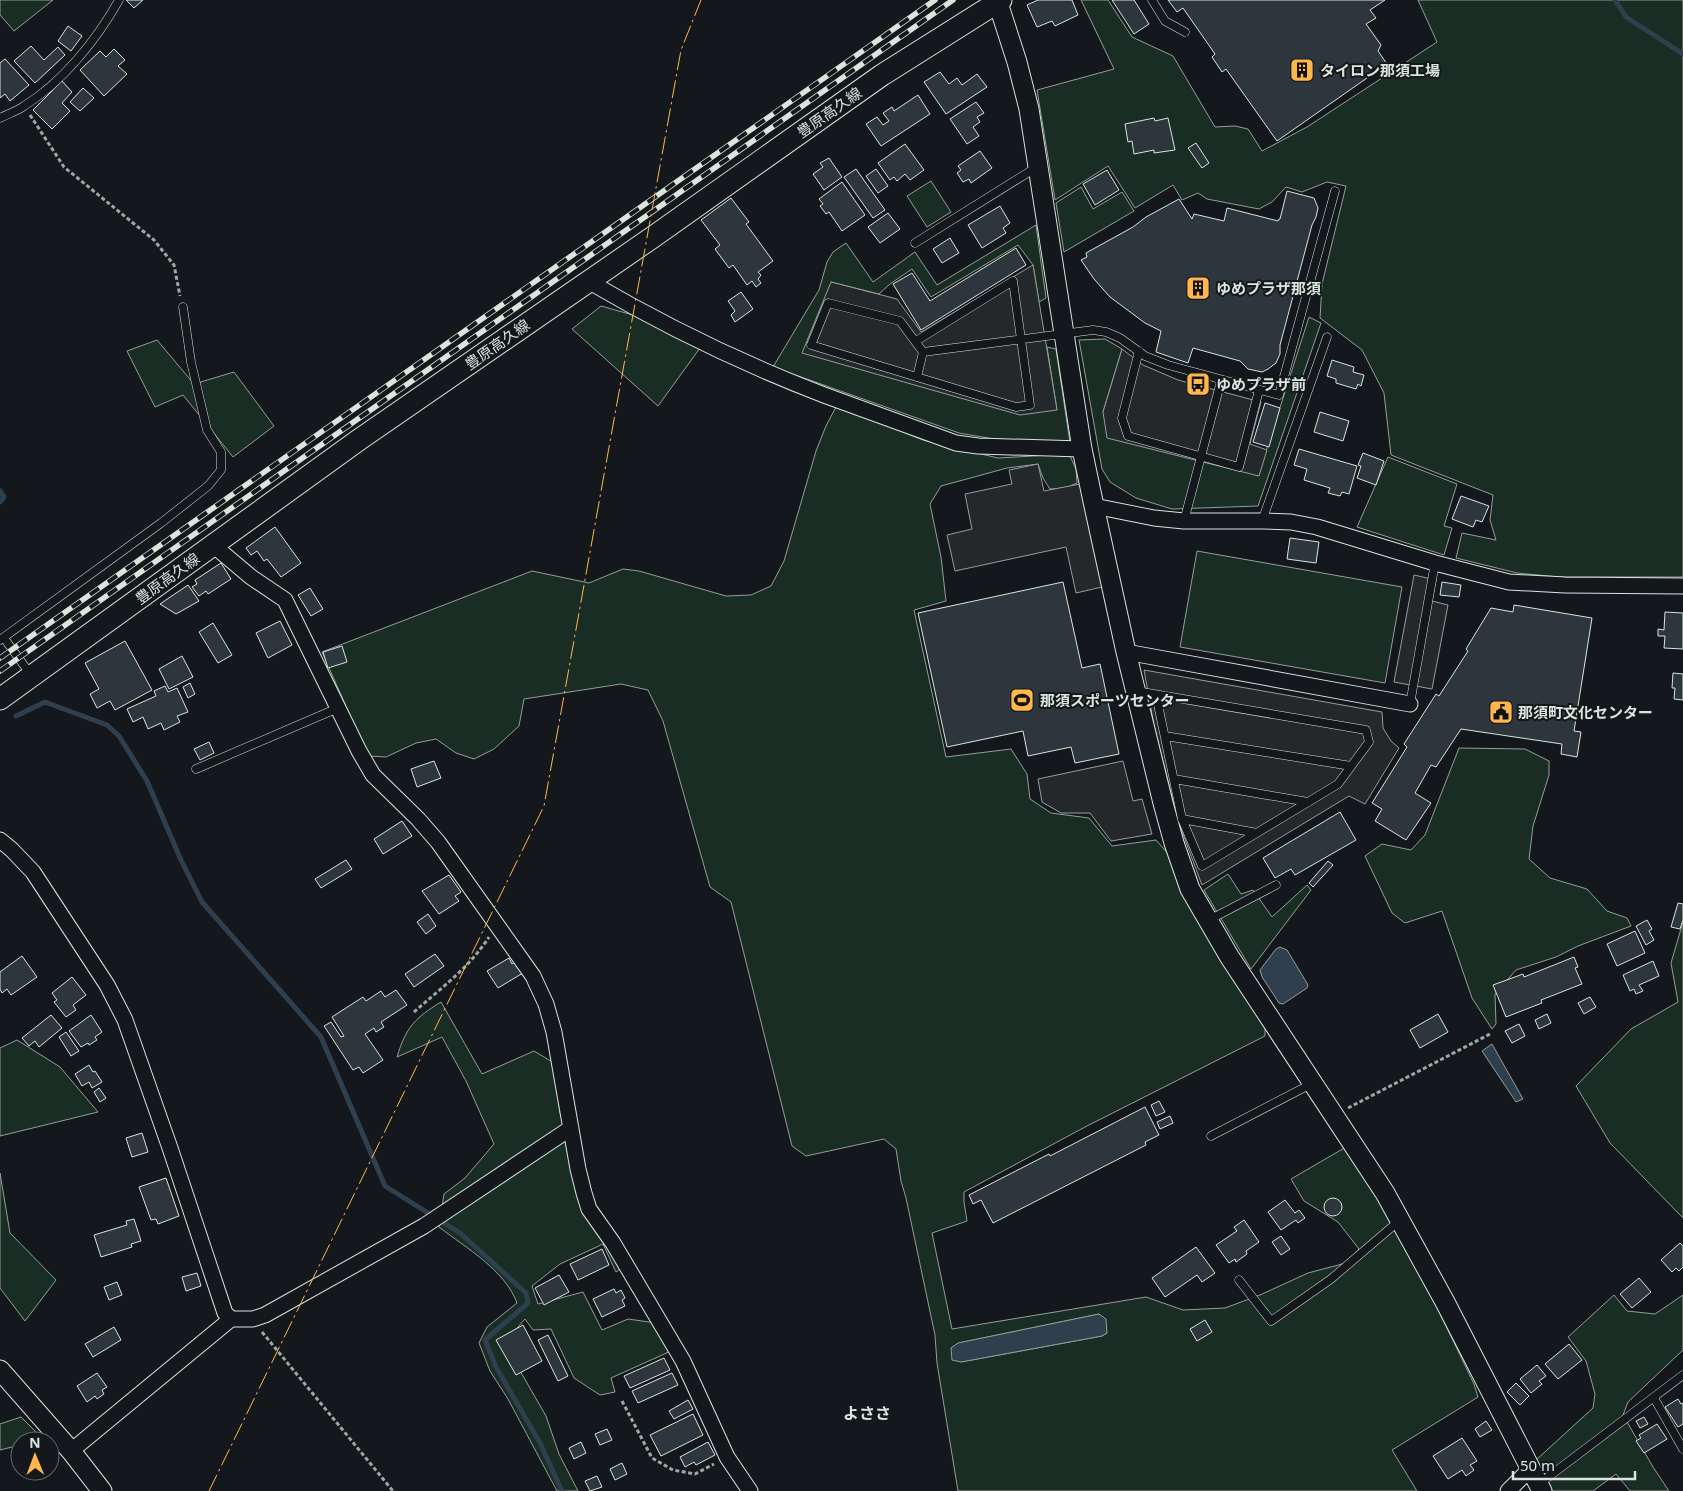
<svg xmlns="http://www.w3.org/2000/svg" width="1683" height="1491" viewBox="0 0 1683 1491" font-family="'Noto Sans','Noto Sans JP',sans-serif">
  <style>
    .green { fill: #1a2d24; stroke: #939e99; fill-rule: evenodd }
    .parking { fill: #24282b; stroke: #939e99 }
    .water { fill: #2f3f4d; stroke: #939e99 }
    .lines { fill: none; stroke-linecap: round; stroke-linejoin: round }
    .stream { stroke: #2f3f4d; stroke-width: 5 }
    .building { fill: #2c363c; stroke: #d8e6dc }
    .service-casing { stroke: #d8e6dc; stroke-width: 9 }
    .minor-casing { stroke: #d8e6dc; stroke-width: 17 }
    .tertiary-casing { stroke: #d8e6dc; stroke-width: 21 }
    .secondary-casing { stroke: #d8e6dc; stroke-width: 23 }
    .path { stroke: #9da8a2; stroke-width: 3; stroke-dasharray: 4 2.5; stroke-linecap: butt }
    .service { stroke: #14181c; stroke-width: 8 }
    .minor { stroke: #14181c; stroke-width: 15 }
    .tertiary { stroke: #14181c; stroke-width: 19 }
    .secondary { stroke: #14181c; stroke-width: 21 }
    .rail-casing { stroke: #d8e6dc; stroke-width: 5.5 }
    .rail { stroke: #14181c; stroke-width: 4; stroke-dasharray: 11; stroke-linecap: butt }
    .power { stroke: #ffb74d; stroke-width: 1; stroke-dasharray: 18 4 2.5 4; stroke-linecap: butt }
    .labels { text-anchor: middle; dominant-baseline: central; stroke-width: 4; stroke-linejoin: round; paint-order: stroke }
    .poi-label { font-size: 15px; font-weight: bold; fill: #d8e6dc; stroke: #14181c; text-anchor: start }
    .street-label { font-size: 15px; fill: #d8e6dc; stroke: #14181c }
    .neighbourhood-label { font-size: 16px; font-weight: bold; fill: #d8e6dc; stroke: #14181c }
  </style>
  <rect width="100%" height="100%" fill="#14181c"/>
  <path class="green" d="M0,0H53L14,31L0,15Z
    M1081,0H1108L1132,37L1173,56L1215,127L1235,126L1248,129L1262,151L1307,127L1437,42L1418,0H1683V577H1559L1517,573L1456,558L1462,533L1496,540L1490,520L1493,495L1391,455L1384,393L1362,350L1320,318L1322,284L1346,186L1327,182L1302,192L1286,187L1272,202L1259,209L1207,199L1198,193L1182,200L1173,185L1135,208L1108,166L1055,200L1037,90L1114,69Z
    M931,181L951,212L927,227L907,196Z
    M1081,187L1093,209L1122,192L1134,211L1064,252L1056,203Z
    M1036,225L1046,298L1039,302L1033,265L1018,245L931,297L912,269L890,284L879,294L831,282L1057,410L1047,347L1056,349L1070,443L994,439L959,433L773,367L819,290L827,262L833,252L846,243L873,282L915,252L937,285Z
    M601,306L640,317L700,348L658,406L572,329Z
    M1309,317L1321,323L1258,506L1172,509L1136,498L1110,482L1102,469L1079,340L1105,339L1122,349L1103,412L1258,476Z
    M157,340L194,384L234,372L274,426L233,457L183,395L155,407L127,351Z
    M837,405L923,440L998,458L1069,454L1076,469L1077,483L1065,488L1050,489L1043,478L1038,464L1007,468L941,486L930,504L941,557L946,601L914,610L946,757L1011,749L1027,774L1030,799L1051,813L1089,818L1112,846L1156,840L1170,856L1265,1025V1036L1085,1127L964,1192V1202L967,1221L932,1233L952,1329L1146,1297L1183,1310L1225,1308L1260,1295L1308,1273L1346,1263L1359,1249L1338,1222L1304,1201L1291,1179L1346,1147L1384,1207L1420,1272L1474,1384L1478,1397L1392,1450L1417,1491H958L937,1363L935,1335L906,1198L901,1181L896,1149L884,1139L806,1156L792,1146L731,902L710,887L663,721L648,690L621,684L524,699L519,726L494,749L474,759L456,753L436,739L416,743L386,757L368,756L322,652L532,571L589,583L623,569L639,571L726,596L751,595L771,586L784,561L816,451L826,426ZM1099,1314L1107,1333L1102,1336L961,1362L951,1348L959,1343Z
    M1388,457L1457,484L1444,526L1452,528L1444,555L1357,527Z
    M1197,551L1402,587L1385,683L1180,647Z
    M1459,748L1525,749L1549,761V775L1533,826L1529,859L1550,878L1587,889L1607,911L1627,918L1631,926L1578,946L1556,957L1516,970L1495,994L1496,1024L1492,1029L1472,998L1442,911L1405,923L1392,913L1365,856L1382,844L1411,850L1425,835Z
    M1228,874L1241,894L1253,890L1272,917L1307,885L1311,890L1251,969L1204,890Z
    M1683,922V1218L1610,1143L1576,1086L1631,1029L1678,1002L1671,963Z
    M441,1002L482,1074L534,1051L554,1063L560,1113L569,1140L579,1196L623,1267L616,1272L603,1244L560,1264L532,1286L538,1304L583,1292L602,1330L628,1319L656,1323L671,1351L611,1378L615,1392L600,1395L574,1378L551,1329L533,1330L525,1319L504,1343L546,1416L559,1454L578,1491H557L508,1399L490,1371L479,1343L487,1327L517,1303C505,1270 466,1248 439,1227L444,1194L465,1178L494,1144L466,1081L442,1037L397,1057C406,1027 415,1018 441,1002Z
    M17,1040L60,1067L98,1112L0,1136V1048Z
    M0,1173L10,1233L56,1280L25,1321L0,1288Z
    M1614,1295L1627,1311L1655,1314L1683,1295V1350L1628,1402L1623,1415L1653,1467L1669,1491H1630L1616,1474L1593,1491H1552L1536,1460L1593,1408L1595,1394L1586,1361L1568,1337Z
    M21,1417L43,1439L34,1441H20V1445L0,1450V1424Z"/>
  <path class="parking" d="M1033,265L1057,410L1020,415L802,353L831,282L897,299L921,332Z
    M1122,349L1143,365L1178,380L1261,402L1250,444L1267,450L1259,476L1107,438L1103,412Z
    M1038,464L1044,491L1080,484L1102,587L1076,593L1066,547L955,571L947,535L972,529L965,494L1012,484L1009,470Z
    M1414,575L1436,580L1432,601L1448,605L1432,689L1394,682Z
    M1144,670L1382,712L1383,728L1391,741L1399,748L1365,804L1349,796L1202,885L1178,821L1154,725Z
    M1123,761L1133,801L1142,799L1152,834L1111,841L1090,813H1061L1042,802L1038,779Z"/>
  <path class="water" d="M1280,947L1287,950L1308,985L1307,988L1283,1004L1279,1003L1262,977L1260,970L1276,949Z
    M1492,1044L1523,1099L1516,1102L1482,1051Z
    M1099,1314L1106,1319L1107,1333L1102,1336L961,1362L952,1360L951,1348L958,1343Z"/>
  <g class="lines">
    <path class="stream" d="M1615,0L1626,17L1683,54
      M0,491L4,497L0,502
      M16,716L45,702L107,725L119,736L147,781L181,860L202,902L321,1037L385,1186L460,1233L526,1293L528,1303L485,1340L496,1367L540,1443L562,1491"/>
  </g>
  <path class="building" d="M126,0H143L134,8Z
    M1038,0H1072L1078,15L1055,26L1052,21L1037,27L1027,5Z
    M1112,0H1134L1149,24L1134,34Z
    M1168,0H1385L1370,10L1376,18L1366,24L1381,45L1378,51L1387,64L1277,141L1226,69L1222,72L1212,57L1215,54L1183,8L1177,12Z
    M68,26L82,36L71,51L58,41Z
    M31,46L44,60L58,47L65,55L35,83L14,61Z
    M114,49L125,60L118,66L127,74L104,96L80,70L100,51L106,57Z
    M5,59L29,85L10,101L5,94L0,98V63Z
    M940,72L949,84L957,78L962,85L977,74L987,87L946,114L924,82Z
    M62,81L72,92L62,103L70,111L52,129L33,110Z
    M83,88L94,98L80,111L70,102Z
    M918,95L930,114L881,146L866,124L877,117L883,125L889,121L883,113L892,107L894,111Z
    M976,102L984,113L977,117L980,122L973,127L979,136L967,144L950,119Z
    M1154,118L1155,121L1168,118L1175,150L1154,153V150L1134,154L1132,141L1128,142L1125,124Z
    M1196,143L1209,163L1202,168L1188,148Z
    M905,144L924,170L910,180L905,174L897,181L894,177L890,180L878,163Z
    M980,151L992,168L971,183L969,179L963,182L957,173L961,170L958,166Z
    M829,158L842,177L824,190L813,174L823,167L820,163Z
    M856,169L885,210L873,218L844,177Z
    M876,169L888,186L878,193L866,176Z
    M1107,170L1119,190L1095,205L1083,184Z
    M842,182L865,215L842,231L829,212L826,214L820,206L823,204L819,199Z
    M1287,191L1314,198L1318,208L1316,217L1312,225L1280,345V354L1276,363L1268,369L1262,372L1248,369L1240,361L1193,348L1188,363L1156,352L1161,331L1145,323L1110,297L1094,279L1081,260L1087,257L1086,253L1133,227L1146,217L1179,199L1192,219L1194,214L1224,221L1227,208L1278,221L1279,219H1280Z
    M731,198L749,222L746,224L773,261L758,272L761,275L758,279L761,283L756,287L752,281L747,285L733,265L729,268L715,249L720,245L701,220Z
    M1000,206L1010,223L1003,228L1006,233L982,248L968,225Z
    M888,213L900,229L880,243L868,227Z
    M950,238L959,253L942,263L933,249Z
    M1016,248L1026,265L921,330L893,284L912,273L930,301Z
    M741,292L753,309L735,322L731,315L735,311L728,301Z
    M1332,360L1354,367L1353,372L1364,375L1361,386L1358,384L1356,389L1336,383V379L1327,376Z
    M1265,403L1280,408L1269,447L1253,442Z
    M1320,412L1349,421L1343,441L1314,432Z
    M1299,449L1357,466L1349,494L1342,492L1340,496L1328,493L1330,488L1304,480L1307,469L1294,465Z
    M1363,453L1384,461L1376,485L1357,478L1361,466L1358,465Z
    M1461,496L1489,506L1482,522L1476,520L1473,527L1452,519Z
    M275,527L301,563L281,577L267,559L264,561L257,551L251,555L246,548Z
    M1290,538L1319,542L1316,563L1287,559Z
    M221,563L231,579L208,594L206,591L199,596L192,587L197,584L195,580Z
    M1063,582L1082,668L1100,664L1119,754L1075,763L1071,747L1028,756L1023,731L947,747L918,613Z
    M1442,582L1461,585L1459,597L1440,595Z
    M188,585L199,601L176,614L160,604Z
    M310,588L323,609L311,616L298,595Z
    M1514,605L1592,618L1574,731L1581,732L1577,757L1561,754L1562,744L1461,729L1436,767L1431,765L1415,793L1431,803L1406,840L1375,821L1382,809L1372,803L1407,747L1404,744L1436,694L1439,696L1468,651L1466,649L1491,608L1513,612Z
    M1665,612L1683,613V649L1664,648L1665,636H1658V629L1664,630Z
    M280,621L292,645L268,658L256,633Z
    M213,623L232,655L218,663L199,632Z
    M125,641L152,690L115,710L110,701L97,708L90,694L99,689L85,663Z
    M342,646L347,662L328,668L323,652Z
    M182,656L193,677L169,689L159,669Z
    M1673,673L1683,674V700L1674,699L1675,688H1672Z
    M190,683L195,694L188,698L183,687Z
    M165,686L168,692L177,688L188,712L177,716L180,722L164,730L161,723L148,729L143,717L133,722L127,709L156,696L154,691Z
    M209,742L214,753L200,760L194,749Z
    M434,761L441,778L417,787L411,769Z
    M1340,812L1356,840L1295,875L1291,869L1275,878L1263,858Z
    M402,821L412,836L383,854L374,839Z
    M346,860L352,869L321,888L315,879Z
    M1328,861L1333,865L1313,887L1309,883Z
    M449,875L461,892L455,896L459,901L439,914L422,891Z
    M1678,903L1683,904V920L1680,929L1671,927Z
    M428,914L436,926L426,934L417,922Z
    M1647,920L1652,929L1649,931L1654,940L1646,945L1636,926Z
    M1635,931L1645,953L1617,966L1607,944Z
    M435,954L444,966L414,987L405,974Z
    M22,956L37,977L11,995L7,989L2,993L0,989V972Z
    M1574,957L1578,967L1575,968L1582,984L1541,1000L1542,1003L1506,1017L1493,985L1523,974L1524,977Z
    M509,958L512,964L516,961L523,973L498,988L487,971Z
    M1653,961L1659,976L1639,985L1643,991L1636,994L1634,989L1630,991L1623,975Z
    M72,977L86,995L73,1005L76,1010L66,1017L54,1002L57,1000L52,993Z
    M396,990L407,1005L381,1022L384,1027L376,1032L374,1028L365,1034L383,1060L363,1073L359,1067L353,1070L324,1026L331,1022L341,1037L344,1036L332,1017L363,997L366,1001L381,991L385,997Z
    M1590,997L1596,1007L1584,1014L1578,1003Z
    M1438,1014L1448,1032L1420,1048L1410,1030Z
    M1547,1014L1551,1023L1539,1029L1535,1020Z
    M51,1015L62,1028L39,1047L35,1041L29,1046L22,1038Z
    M91,1015L102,1032L95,1037L97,1040L89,1045L88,1043L81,1047L69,1031Z
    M1519,1024L1525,1036L1512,1043L1505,1031Z
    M66,1032L79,1051L71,1056L59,1037Z
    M89,1065L93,1072L95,1071L102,1082L92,1088L89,1082L82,1086L75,1074Z
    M99,1088L106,1098L100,1102L94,1092Z
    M1159,1101L1165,1112L1156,1116L1151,1105Z
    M1145,1107L1159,1135L1145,1142L1146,1145L993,1223L981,1200L973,1204L969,1195L1049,1154L1050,1156Z
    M1170,1116L1173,1123L1160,1129L1157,1122Z
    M142,1133L148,1152L132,1157L126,1138Z
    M166,1178L179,1216L158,1224L156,1219L151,1220L139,1187Z
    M1324 1207a9 9 0 1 1 18 0a9 9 0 1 1-18 0Z
    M1285,1200L1295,1213L1299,1210L1305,1218L1298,1223L1296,1220L1281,1230L1268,1212Z
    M134,1219L141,1241L131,1244L132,1247L101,1257L94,1235L127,1225L126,1221Z
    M1244,1220L1259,1242L1246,1251L1247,1254L1236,1262L1235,1259L1229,1263L1216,1245L1237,1231L1234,1227Z
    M1281,1236L1290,1249L1281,1255L1272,1242Z
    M1680,1243L1683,1246V1267L1679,1271L1676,1268L1672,1272L1661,1260Z
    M1196,1247L1215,1273L1202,1282L1197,1275L1165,1297L1152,1278Z
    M602,1249L609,1265L578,1280L570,1264Z
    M197,1273L201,1286L186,1291L182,1277Z
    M559,1275L569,1292L544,1305L535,1288Z
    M1639,1278L1651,1292L1632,1308L1620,1294Z
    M117,1282L122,1295L109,1300L104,1287Z
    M614,1289L616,1293L621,1290L625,1298L622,1300L625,1306L602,1317L593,1299Z
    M1205,1320L1212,1332L1197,1341L1190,1329Z
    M523,1325L542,1361L516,1375L496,1340Z
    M114,1327L121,1340L93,1357L85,1344Z
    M548,1335L568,1376L558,1381L538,1340Z
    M1569,1344L1582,1360L1558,1379L1545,1364Z
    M664,1358L670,1370L630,1388L624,1376Z
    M1537,1365L1546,1376L1539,1381L1542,1384L1531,1393L1520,1379Z
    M97,1373L107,1387L102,1390L104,1394L97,1399L95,1396L87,1402L77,1386Z
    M672,1373L678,1385L638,1403L632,1391Z
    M1516,1383L1529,1396L1520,1405L1507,1392Z
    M1678,1399L1681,1404L1683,1403V1424L1678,1427L1665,1407Z
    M688,1400L693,1409L674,1419L669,1411Z
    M693,1414L703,1435L661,1456L650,1435Z
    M1644,1417L1648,1424L1640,1428L1636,1421Z
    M1486,1421L1492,1430L1480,1437L1475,1429Z
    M1657,1424L1667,1439L1644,1453L1636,1441L1641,1438L1639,1435Z
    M607,1429L612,1440L600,1445L595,1434Z
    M1462,1438L1477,1461L1470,1465L1474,1470L1466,1476L1462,1470L1448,1479L1433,1456Z
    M581,1442L586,1453L574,1459L569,1448Z
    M708,1442L715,1455L696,1465L694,1462L685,1467L680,1457Z
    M622,1463L627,1474L615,1480L610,1469Z
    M597,1476L602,1487L590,1491L585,1481Z"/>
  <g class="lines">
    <g class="service-casing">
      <path id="service" d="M1152,0L1165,21L1185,32
        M0,118C8,114 17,111 24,106C63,82 97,39 119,0
        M915,243L1037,167
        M916,341L1013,281L1030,405L1016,407L811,345L828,303L900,321L923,352L1093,330L1106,332L1120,338L1145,356L1168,365L1279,395L1335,191
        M1139,351L1122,418L1128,436L1239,467L1259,390
        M917,377L923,352
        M1184,521L1221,381
        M1262,521L1327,337
        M4,638L31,675
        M0,640L161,523L208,486L221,470V452L207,430L191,362L183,307
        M1136,691L1366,730L1369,742L1338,784L1202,866L1182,819L1156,695
        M1410,704L1435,563
        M1165,736L1351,766
        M196,769L338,708
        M1174,779L1308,802
        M1182,819L1257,833
        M1209,920L1276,885
        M1211,1136L1313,1083
        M1239,1280L1271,1321L1331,1279L1400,1220
        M1654,1398L1683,1449
        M1539,1484L1683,1375"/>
    </g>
    <g class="minor-casing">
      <path id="minor" d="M588,281C663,325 743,364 824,395C868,411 912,427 956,443L978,446L1082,449
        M1094,506L1154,518L1184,521H1262L1291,522L1317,527L1435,563L1509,582L1565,585L1683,586
        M213,545L251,577L285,600L359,751L373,775L418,819L438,842L533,976L546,1004L554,1032L578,1169L584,1193L589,1209L613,1243L683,1361L727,1457L750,1491
        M1126,652L1410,704
        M0,840L12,850L33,872L107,985L125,1020L170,1148L225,1313L231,1319H253L265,1315L424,1226L571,1128
        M71,1451L231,1319
        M1508,1491L1530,1469"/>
    </g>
    <g class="tertiary-casing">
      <path id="tertiary" d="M998,3L1017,62L1029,109L1082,449L1094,506L1126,652L1163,803L1174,843L1190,889L1229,956L1385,1193L1445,1302L1542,1491
        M0,1370L71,1451L102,1491"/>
    </g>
    <g class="secondary-casing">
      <path id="secondary" d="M0,699L360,439L653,237L882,75L1001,0"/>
    </g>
    <path class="path" d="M30,115L64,167L154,240L174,265L180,296
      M414,1012C440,989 470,967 489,937
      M1348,1108L1492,1033
      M262,1332L393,1491
      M622,1401L652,1458L673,1470L695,1474L714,1464"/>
    <use href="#service" class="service"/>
    <use href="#minor" class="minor"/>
    <use href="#tertiary" class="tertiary"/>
    <use href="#secondary" class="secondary"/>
    <g class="rail-casing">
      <path id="rail" d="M0,658L935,0
        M0,671L953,0"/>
    </g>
    <use href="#rail" class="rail"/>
    <path class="power" d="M209,1491L544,806L681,50L701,0"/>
  </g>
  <defs>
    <g id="building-square" transform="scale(1.25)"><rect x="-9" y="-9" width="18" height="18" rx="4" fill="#ffb74d" stroke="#14181c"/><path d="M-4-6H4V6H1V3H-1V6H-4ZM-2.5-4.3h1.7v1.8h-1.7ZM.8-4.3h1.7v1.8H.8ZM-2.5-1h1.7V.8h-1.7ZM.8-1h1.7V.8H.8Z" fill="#111"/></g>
    <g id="bus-square" transform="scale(1.25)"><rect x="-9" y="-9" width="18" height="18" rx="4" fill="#ffb74d" stroke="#14181c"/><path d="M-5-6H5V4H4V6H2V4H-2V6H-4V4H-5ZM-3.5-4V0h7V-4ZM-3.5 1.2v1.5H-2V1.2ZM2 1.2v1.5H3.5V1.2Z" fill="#111"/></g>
    <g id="stadium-square" transform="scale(1.25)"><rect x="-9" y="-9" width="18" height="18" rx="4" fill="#ffb74d" stroke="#14181c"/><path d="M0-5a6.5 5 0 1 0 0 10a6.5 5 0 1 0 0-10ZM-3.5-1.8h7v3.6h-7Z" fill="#111"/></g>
    <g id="civic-square" transform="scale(1.25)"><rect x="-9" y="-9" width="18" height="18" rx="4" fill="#ffb74d" stroke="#14181c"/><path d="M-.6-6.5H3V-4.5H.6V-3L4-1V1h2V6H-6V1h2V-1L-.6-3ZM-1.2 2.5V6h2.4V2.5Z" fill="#111"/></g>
  </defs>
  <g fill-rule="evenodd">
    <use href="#building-square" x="1302" y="70"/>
    <use href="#building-square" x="1198" y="288"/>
    <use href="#bus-square" x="1198" y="384"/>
    <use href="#stadium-square" x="1022" y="700"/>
    <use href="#civic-square" x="1501" y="712"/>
  </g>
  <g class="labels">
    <g class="poi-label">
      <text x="1320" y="70">タイロン那須工場</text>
      <text x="1216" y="288">ゆめプラザ那須</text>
      <text x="1216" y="384">ゆめプラザ前</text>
      <text x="1040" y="700">那須スポーツセンター</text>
      <text x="1518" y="712">那須町文化センター</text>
    </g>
    <g class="street-label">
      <text transform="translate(829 112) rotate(-35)">豊原高久線</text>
      <text transform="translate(497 344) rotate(-35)">豊原高久線</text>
      <text transform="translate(167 578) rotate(-36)">豊原高久線</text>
    </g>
    <g class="neighbourhood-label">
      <text x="867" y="1413">よささ</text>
    </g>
  </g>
  <g transform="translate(35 1456) rotate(359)"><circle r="24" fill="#14181c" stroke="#626a69"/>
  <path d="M0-4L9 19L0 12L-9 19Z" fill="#ffb74d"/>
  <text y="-8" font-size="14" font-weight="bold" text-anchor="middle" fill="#d8e6dc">N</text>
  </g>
  <path d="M1513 1471v8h122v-8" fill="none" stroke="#d8e6dc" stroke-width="2.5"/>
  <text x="1520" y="1471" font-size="15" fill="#d8e6dc" stroke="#14181c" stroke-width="4" paint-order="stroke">50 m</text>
</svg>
